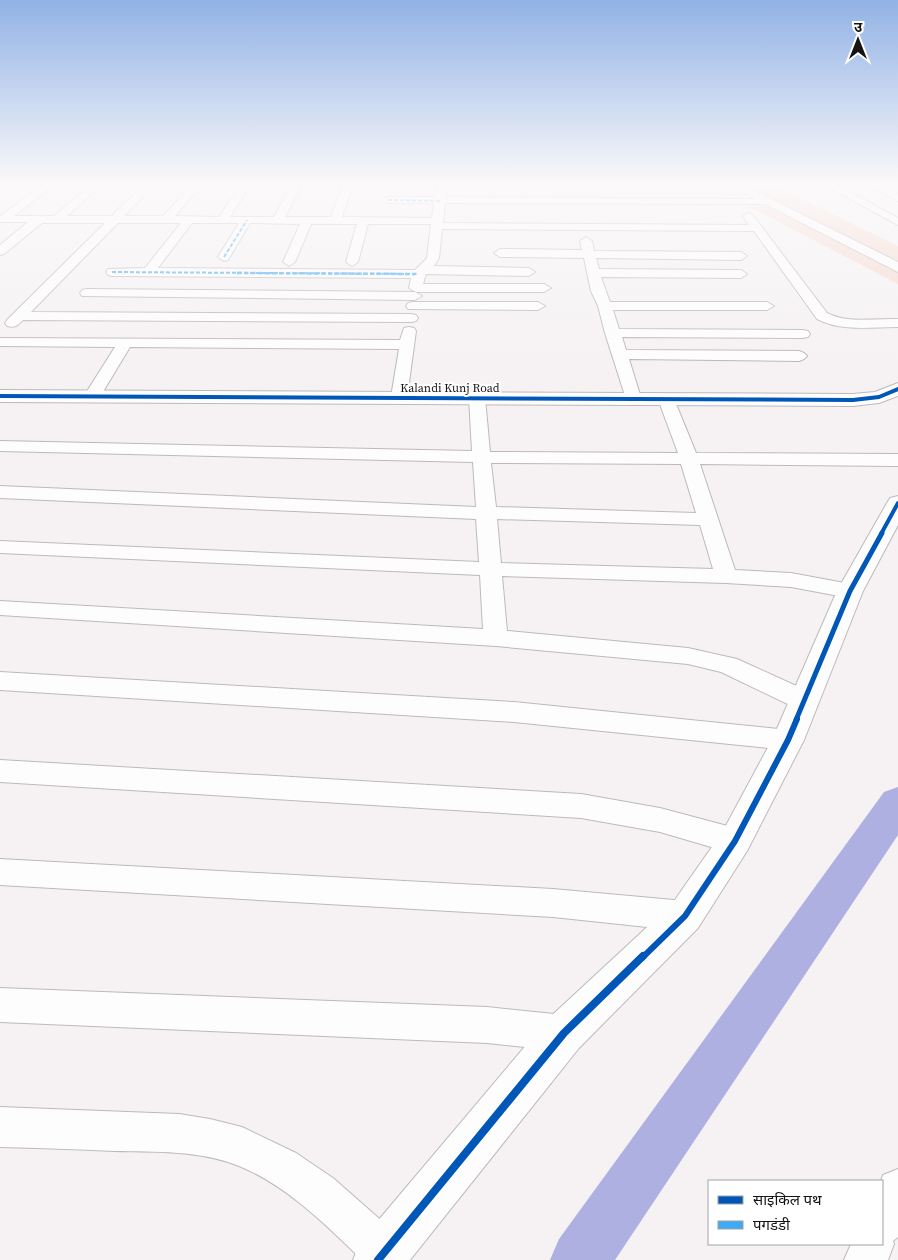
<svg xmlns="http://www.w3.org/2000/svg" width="898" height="1260" viewBox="0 0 898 1260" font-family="'Source Serif 4','Noto Sans Devanagari',serif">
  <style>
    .green { fill: #f5d8ce }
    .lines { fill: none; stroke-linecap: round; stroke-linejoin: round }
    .canal { fill: #aeb0e1; fill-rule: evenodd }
    .minor-casing { stroke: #bdb9bb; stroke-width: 2 }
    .tertiary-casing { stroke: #bdb9bb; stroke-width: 2 }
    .minor { fill: #fefdfd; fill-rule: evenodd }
    .tertiary { fill: #fefdfd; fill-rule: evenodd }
    .quiet-far1 { stroke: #3fa9f5; stroke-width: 2; stroke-dasharray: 4 2; stroke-linecap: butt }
    .quiet { stroke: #3fa9f5; stroke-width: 2.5; stroke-dasharray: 4.5 2.5; stroke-linecap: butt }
    .cycleway-far3-casing { stroke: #fff; stroke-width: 6 }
    .cycleway-far2-casing { stroke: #fff; stroke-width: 8 }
    .cycleway-far1-casing { stroke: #fff; stroke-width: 9 }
    .cycleway-casing { stroke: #fff; stroke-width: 11 }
    .cycleway-far3 { stroke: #0057b8; stroke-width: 4 }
    .cycleway-far2 { stroke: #0057b8; stroke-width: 5 }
    .cycleway-far1 { stroke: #0057b8; stroke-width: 6 }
    .cycleway { stroke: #0057b8; stroke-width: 8 }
    .labels { text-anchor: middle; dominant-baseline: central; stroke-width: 4; stroke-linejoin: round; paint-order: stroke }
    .far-street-label { font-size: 12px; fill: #151314; stroke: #fff }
  </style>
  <rect width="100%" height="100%" fill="#f6f2f4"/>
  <path class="green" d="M777,187L898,246V262L748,189Z
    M746,205L774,207L898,270V284Z"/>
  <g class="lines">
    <path class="canal" d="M898,787V835L615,1260H550L559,1239L884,792Z"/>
    <g class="minor-casing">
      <path id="minor" d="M2,184H14L0,193V185Z
        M44,184H55L14,216H54L92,184H103L67,216H112L144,184H155L124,216H163L193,184H203L175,216L219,217L241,184H251L230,217H274L292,184H302L285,217H331L343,184H353L342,217L432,218L434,203H388L383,200L388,197H435L437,184H447L446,197L769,199L774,202L773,204L445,203L443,223L749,225L743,216L748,213L752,214L827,313C848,324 875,318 898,319V327C871,327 842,332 817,319L754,231L442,229L439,258L434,266L529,268L535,272L529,276L426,274L423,284H544L551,288L544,292H416L409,288L411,278L112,276L108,275L106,272L108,269L145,268L181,223H118L31,312L411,314L416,315L418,318L416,321L411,322L23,320C17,326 15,328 7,326L5,323L7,320L105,223H42L4,254L0,255V245L28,222H0V216ZM192,223H239L218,257L224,261L228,260L250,223L300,224L283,262L289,266L295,262L311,224H357L346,262L352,266L358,262L368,224H431L427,258L415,270L158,268Z
        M737,184H782L777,187L733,189V185Z
        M823,184H835L898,218V225Z
        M864,184H877L898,194V201Z
        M586,237L592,241L594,251L741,252L747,256L741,260L596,258L599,269L741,270L747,274L741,278L601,277L610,302H767L774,306L767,310H613L619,329L803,330L808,331L810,334L808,337L803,338L622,337L626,350L799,351L804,353L807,356L804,359L799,361L629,359L641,398L639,402H627L605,333L598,306L591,291L584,258L500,257L494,253L500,249L582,250L580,241Z
        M87,289L415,292L422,296L415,300L82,296L80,293L82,290Z
        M413,302H538L545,306L538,310L408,309L406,306L408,303Z
        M409,327L414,328L416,331L407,397L405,401H393L391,397L399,349L130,347L98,400H86L84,396L115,347L0,346V338L400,340L404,328Z
        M477,393L483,394L485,398L490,452L678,453L658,399L660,395H672L674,399L696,453L898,454V466L700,464L735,570L791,573L850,584L858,586L861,591L858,596L850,598L791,587L726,583L502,576L507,631L688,648L737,659L814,694L818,701L814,708L805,710L796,708L721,672L688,664L496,646L0,615V601L483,629L480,575L0,553V541L479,562L476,519L0,498V486L476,507L473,462L0,451V441L472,451L469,398L471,394ZM491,463L681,464L696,513L496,507ZM497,519L700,525L713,569L501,563Z
        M0,672L514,702L788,730L798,733L802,740L798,747L788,750L514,722L0,690Z
        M0,760L581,794L660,808L735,828L746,832L750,841L746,850L735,854L660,832L581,818L0,782Z
        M0,859L553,889L685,901L697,906L701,916L697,926L685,931L553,917L0,885Z
        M0,988L487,1007L564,1015L577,1020L582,1033L577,1046L564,1051L487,1043L0,1022Z
        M0,1107L179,1114L210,1119L242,1127L296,1153L333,1178L400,1237L406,1252L403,1260H362C326,1225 286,1185 239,1166C200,1150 155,1152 114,1151C76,1149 38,1148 0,1147Z
        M898,1169V1237L893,1241L894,1244L888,1260H844L851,1244H882L881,1181L883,1175Z"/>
    </g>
    <g class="tertiary-casing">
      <path id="tertiary" d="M726,184H741L898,262V272Z
        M898,383V396L879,403L853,406L0,402V390L853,394L875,392Z
        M898,496V525L863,591L804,740L747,851L698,928L579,1048L410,1260H353L360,1242L549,1018L672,904L723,831L772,740L837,591L887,503L890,498Z"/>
    </g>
    <use href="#minor" class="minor"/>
    <use href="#tertiary" class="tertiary"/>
    <path class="quiet-far1" d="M388,200L440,201
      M224,257L247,220
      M112,272L418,274"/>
    <path class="quiet" d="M237,273L418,274"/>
    <g class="cycleway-far3-casing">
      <path id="cycleway-far3" d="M0,396L853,400L879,397L898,389
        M881,534L898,503"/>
    </g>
    <g class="cycleway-far2-casing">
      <path id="cycleway-far2" d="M796,720L850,591L882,533"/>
    </g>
    <g class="cycleway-far1-casing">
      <path id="cycleway-far1" d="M642,958L685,916L735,841L788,740L797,719"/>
    </g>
    <g class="cycleway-casing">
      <path id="cycleway" d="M378,1260L564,1033L643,956"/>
    </g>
    <use href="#cycleway-far3" class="cycleway-far3"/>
    <use href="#cycleway-far2" class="cycleway-far2"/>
    <use href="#cycleway-far1" class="cycleway-far1"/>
    <use href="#cycleway" class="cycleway"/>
  </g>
  <linearGradient id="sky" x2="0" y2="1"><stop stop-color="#91b2e5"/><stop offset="0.51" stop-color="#fbf9fa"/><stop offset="1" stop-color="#fbf9fa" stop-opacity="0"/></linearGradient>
  <rect width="898" height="360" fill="url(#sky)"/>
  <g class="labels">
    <g class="far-street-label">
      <text x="450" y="388">Kalandi Kunj Road</text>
    </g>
  </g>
  <rect x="708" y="1180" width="175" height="65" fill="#ffffff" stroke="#a1a1a1"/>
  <rect x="718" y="1196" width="25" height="8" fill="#0057b8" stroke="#a1a1a1"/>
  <text x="753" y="1205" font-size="15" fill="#151314">साइकिल पथ</text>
  <rect x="718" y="1221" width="25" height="8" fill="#3fa9f5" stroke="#a1a1a1"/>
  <text x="753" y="1230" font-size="15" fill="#151314">पगडंडी</text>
  <g transform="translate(858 40)" stroke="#ffffff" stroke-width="4" paint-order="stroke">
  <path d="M0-4L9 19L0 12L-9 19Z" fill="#151314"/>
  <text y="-8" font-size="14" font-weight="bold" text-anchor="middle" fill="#151314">उ</text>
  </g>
</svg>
